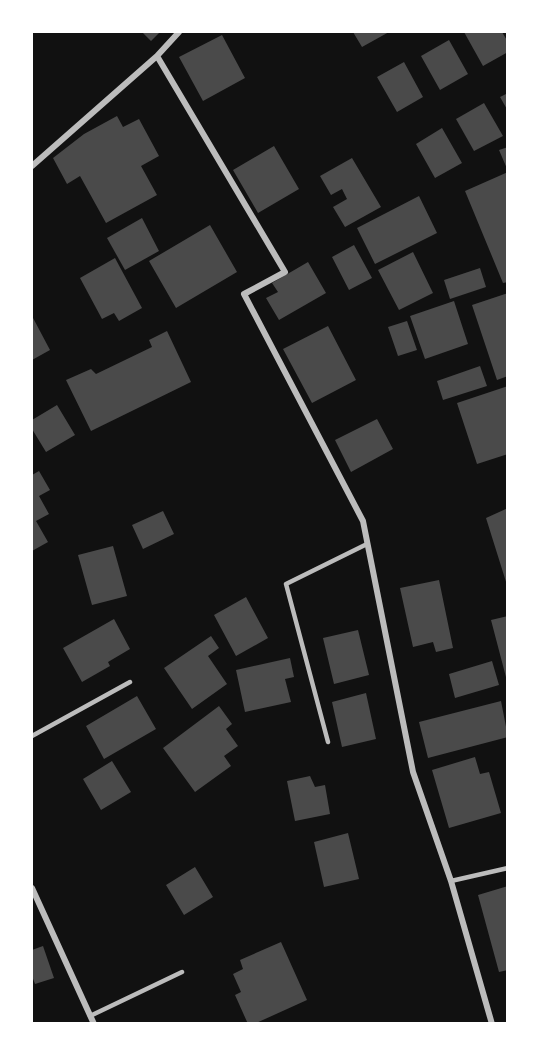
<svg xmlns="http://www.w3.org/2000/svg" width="539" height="1055" viewBox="0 0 539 1055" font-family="Roboto,sans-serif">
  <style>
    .building { fill: #4a4a4a }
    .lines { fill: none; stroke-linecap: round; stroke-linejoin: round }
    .service { stroke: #bcbcbc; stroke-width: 4.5 }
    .minor { stroke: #bcbcbc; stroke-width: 6 }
  </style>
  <rect width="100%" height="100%" fill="#111"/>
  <path class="building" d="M142,32H160L151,41Z
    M353,32H389L362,47Z
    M464,32H502L508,42V52L483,66Z
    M222,35L245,78L203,101L179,57Z
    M449,40L468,74L440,90L421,56Z
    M404,62L423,97L397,112L377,77Z
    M508,93V111L500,97Z
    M484,103L503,136L474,151L456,119Z
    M117,116L123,127L139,119L159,156L141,166L157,195L106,223L80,176L67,184L53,158L84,134Z
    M442,128L462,163L435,178L416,144Z
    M274,146L299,189L258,213L233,170Z
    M508,147V171L499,150Z
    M352,158L381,207L345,227L333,207L347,199L342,189L331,195L320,176Z
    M508,172V282L503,283L465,191Z
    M419,196L437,233L375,264L357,228Z
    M142,218L159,251L125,270L107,238Z
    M210,225L237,272L176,308L149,261Z
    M354,245L372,278L349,290L332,257Z
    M413,252L433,293L399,310L378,270Z
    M115,258L142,308L119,321L114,313L102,319L80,278Z
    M308,262L326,293L279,320L266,298L278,292L272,283Z
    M480,268L486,287L450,299L444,280Z
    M508,293V376L497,380L472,305Z
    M454,301L468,344L425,359L410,316Z
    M32,316L50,350L32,360Z
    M407,321L417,350L398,356L388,327Z
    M328,326L356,380L312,403L283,349Z
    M167,331L191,382L91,431L66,380L91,369L96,374L152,347L149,340Z
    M480,366L487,386L443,400L437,381Z
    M508,386V454L477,464L457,403Z
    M57,405L75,435L46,452L32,429V420Z
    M377,419L393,449L351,472L335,440Z
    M39,471L50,490L39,496L49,514L36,521L48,542L32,551V475Z
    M508,508V585H507L486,518Z
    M163,511L174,534L143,549L132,525Z
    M113,546L127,596L92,605L78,555Z
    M439,580L453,648L436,652L433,642L413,647L400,588Z
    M246,597L268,638L236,656L214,615Z
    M508,616V681H507L491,620Z
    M114,619L130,649L108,662L110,666L82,682L63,648Z
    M358,630L369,675L334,684L323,638Z
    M211,636L219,648L208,656L227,684L192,709L164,668Z
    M290,658L294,677L285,679L291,702L245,712L236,670Z
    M492,661L499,685L455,698L449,674Z
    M366,693L376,739L342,747L332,702Z
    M137,696L156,729L104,759L86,726Z
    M501,701L508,737L428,758L419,722Z
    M219,706L232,724L226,729L238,746L224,756L231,766L195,792L163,748Z
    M475,757L480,774L489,772L501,813L449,828L432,770Z
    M112,761L131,792L101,810L83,779Z
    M310,776L315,787L325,785L330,814L295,821L287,781Z
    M348,833L359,879L324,887L314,842Z
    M195,867L213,897L184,915L166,885Z
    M508,886V970L499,972L478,895Z
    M281,942L307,1000L254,1024H248L235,995L241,992L233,974L243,969L240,960Z
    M43,946L54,978L35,984L32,976V950Z"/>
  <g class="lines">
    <path class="service" d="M32,736L130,682
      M328,742L286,584L367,544
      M451,881L508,868
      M90,1016L182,972"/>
    <path class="minor" d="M157,56L285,272L244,294L363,521L413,772L451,881L492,1024
      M32,166L157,56L179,32
      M32,888L94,1024"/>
  </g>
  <rect width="539" height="1055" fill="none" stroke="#ffffff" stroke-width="66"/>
</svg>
